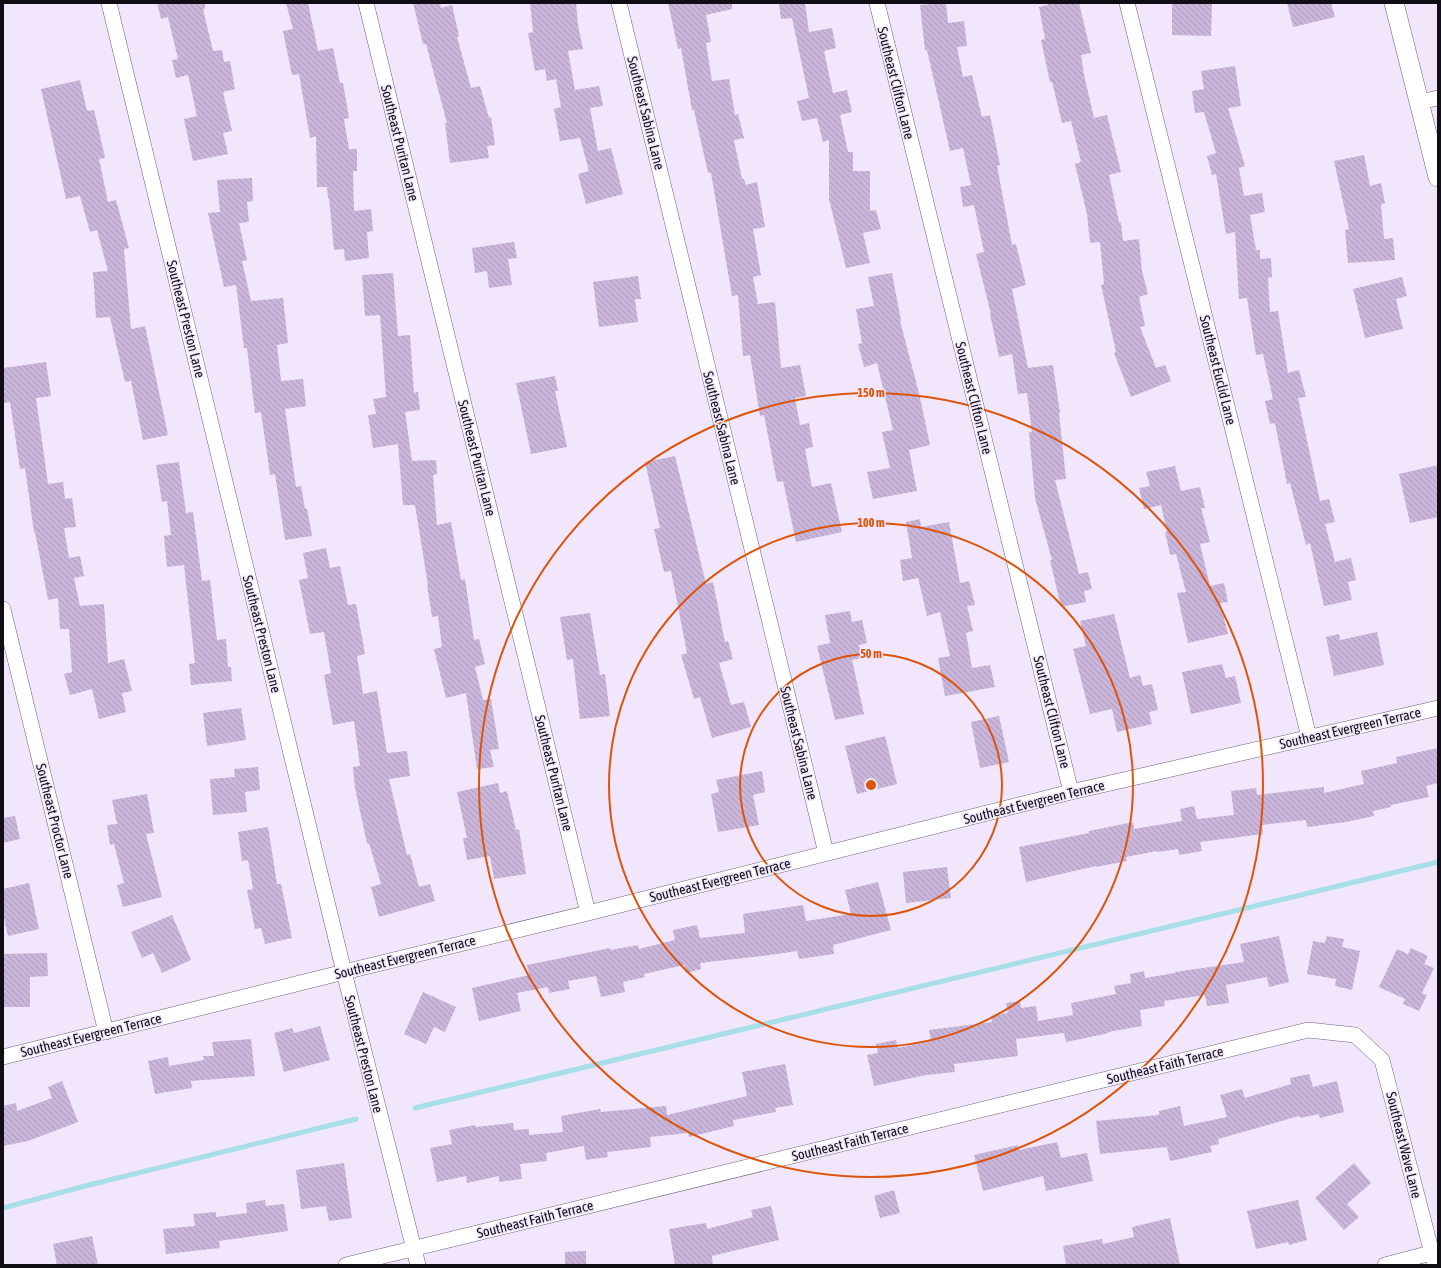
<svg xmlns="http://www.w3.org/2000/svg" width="1441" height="1268" viewBox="0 0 1441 1268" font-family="'Asap Condensed',sans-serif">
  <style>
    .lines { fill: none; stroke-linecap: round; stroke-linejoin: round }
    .stream { stroke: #a8dee7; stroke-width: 5 }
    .building { fill: url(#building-back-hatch) }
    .minor-casing { stroke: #6f6577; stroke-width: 16 }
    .tertiary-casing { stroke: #6f6577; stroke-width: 20 }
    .minor { stroke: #fff; stroke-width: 15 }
    .tertiary { stroke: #fff; stroke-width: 19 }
    .ring { fill: none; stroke: #dd550c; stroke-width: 2 }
    .labels { text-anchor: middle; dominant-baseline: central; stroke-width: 3; stroke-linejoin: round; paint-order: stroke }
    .street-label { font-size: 14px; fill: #110d14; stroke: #f1e6fb }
    .centre { fill: #dd550c; stroke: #f1e6fb; stroke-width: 2 }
    .ring-label { font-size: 12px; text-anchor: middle; font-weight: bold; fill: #dd550c; stroke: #f1e6fb; stroke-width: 3; stroke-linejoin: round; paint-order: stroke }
  </style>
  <defs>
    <pattern id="building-back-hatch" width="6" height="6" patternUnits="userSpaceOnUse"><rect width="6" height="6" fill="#cab5db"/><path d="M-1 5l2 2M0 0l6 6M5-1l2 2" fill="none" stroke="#ac9abb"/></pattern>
  </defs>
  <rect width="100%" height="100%" fill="#f1e6fb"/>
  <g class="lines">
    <path class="stream" d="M415,1108L1438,862
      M3,1208L89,1185L356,1119"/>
  </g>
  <path class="building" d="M157,3H205V9H203L213,51L222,50L224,62L230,61L235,89L223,92L232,131L223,133L228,154L193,161L184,119L197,116L188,75L176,78L172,60L178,59L168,17L161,19Z
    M286,3H308L318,51L333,48L340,83H343L349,118L344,119L349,149H357V171H353L354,211L371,209L373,231L367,232L369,258L345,261L344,249L334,250L329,198H328L327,187H317L316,136L310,138L299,74L292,75L283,31L293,29Z
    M413,3H440L441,8L452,5L459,36L457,37L471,88L480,86L489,118L491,117L495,145L487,146L489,158L450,163L445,123H447L426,44H423Z
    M530,3H576L578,25L583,49L568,51L575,90L599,86L603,106L590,108L598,151L611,148L623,194L586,204L578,174L589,171L580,138L560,141L554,109L561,107L556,79L547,81L545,69L535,71L528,33L533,32Z
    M668,3H732V9L706,15L711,42L706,43L712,81L729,79L735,115L738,114L744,138L734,140L742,179H744L746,185L757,182L765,227L753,229L761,275L753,277L758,304L775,302L781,368L800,365L806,396L795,398L800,425L809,423L813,447L805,449L812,487L831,483L842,532L796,542L783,481L777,482L764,415L760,416L750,355L743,356L738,295L732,296L711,173H708L694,110H692L681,48L678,49Z
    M779,3H805L809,32L832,28L836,48L824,51L833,93L847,90L852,112L840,115L848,152H853V171H870V211L876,210L881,229L863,233L870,263L846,268L829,199V140L823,142L817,118L802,121L797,101L809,98L792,18L781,19Z
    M946,3L948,23L964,21L967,46L957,47L963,77L972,75L982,117L990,115L1000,165L997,166L1012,245L1016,244L1026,285L1012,289L1028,368L1053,365L1060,413H1059L1066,479L1055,480L1079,574L1088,572L1092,589L1084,591L1086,602L1061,607L1050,560H1052L1035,498L1029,432H1032L1027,393L1018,394L1012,354L999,357L990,314H991L976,254L984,252L974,205L963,207L960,187L971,185L963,148L950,151L927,50H925L920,5Z
    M1047,3H1079L1091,53L1081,55L1084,75L1094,118L1107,115L1121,172L1109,175L1119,222H1121L1123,241L1139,239L1142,271L1148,294L1139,297L1145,326L1140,327L1156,368L1165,365L1171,381L1131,397L1114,353L1116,352L1101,285L1104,284L1100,242L1090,243L1087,214L1075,164L1081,162L1071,121L1062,123L1052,82H1050L1041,40L1045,39L1039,7L1048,5Z
    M1172,3H1212L1211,36L1172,35Z
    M1287,3H1331L1335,17L1293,27Z
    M1235,66L1241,106L1228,108L1245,166L1239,168L1244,196L1262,193L1265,212L1250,215L1256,250H1260V259L1271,258L1272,277L1268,278L1270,312L1278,311L1288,373L1299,370L1306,397L1298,398L1320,501L1329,499L1335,522L1325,524L1335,562L1351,558L1356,580L1348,582L1352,600L1324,606L1310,543L1306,545L1290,483L1287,484L1275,423L1270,424L1265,401L1273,399L1263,354L1256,355L1247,298L1239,299L1235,232L1226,234L1216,174L1212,175L1207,156L1216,153L1204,112L1195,113L1192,91L1204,89L1201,71Z
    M80,80L87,111L94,110L101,140L105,158L99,159L108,202L116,200L129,248L124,249L131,329L145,326L168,435L143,440L131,381L125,382L110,317L96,318L93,272L108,271L97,230L90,232L80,196L66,199L41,89Z
    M1364,155L1370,186L1381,183L1385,203L1381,204L1384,239L1393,238L1395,260L1348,263L1345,230L1349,229L1334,161Z
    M252,178L253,201L247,202L249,222L239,223L247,260L242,261L251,301L283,298L288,343L277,345L281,381L303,379L306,406L285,409L296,487L301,486L305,509H307L312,536L285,540L275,474L270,475L261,412L255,413L247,348H244L236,285L224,287L208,213L220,212L217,180Z
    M514,242L517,258L508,259L512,285L489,288L487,271L475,273L472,248Z
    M393,273L398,336L410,335L414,393L418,392L420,410L405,412L412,461L436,460L437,474L433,475L437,525L451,522L461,580L465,579L474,640L479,639L485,664L475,667L483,700L491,699L499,749L490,750L494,767L477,769L466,693L446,698L434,649L442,647L438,616L432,617L427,585H428L415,505H403L398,444L373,448L368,415L376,414L373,399L386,397L380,315L365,316L362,275Z
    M892,273L901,321H900L919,393L930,445L909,450L917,491L873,499L867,472L890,468L882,432L893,430L877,363L864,367L858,344L862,343L856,309L874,306L868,277Z
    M638,276L641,299H635L638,322L599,327L593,282Z
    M1402,277L1407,296L1396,299L1403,329L1365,338L1353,289Z
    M46,362L51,396L36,398L48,484L63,482L65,499L72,498L76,527L64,528L69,558L80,556L84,576L74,578L80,606L104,604L108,663L124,659L132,691L122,693L126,712L99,719L92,689L70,695L64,674L72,672L69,629H60L58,598L48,600L35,532H34L25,468L20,469L10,402L3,403V368Z
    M555,376L558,391H555L567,447L531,454L516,383Z
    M675,456L706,584L713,582L725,642L728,641L733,659L719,663L731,705L744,702L751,727L712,738L700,697L694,699L681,655L687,653L671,571L664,572L654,529L660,528L645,462Z
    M179,462L186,513L193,512L202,581L210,580L217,640L226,639L228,667H231L232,681L191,685L189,664L195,663L184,565L167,567L164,536L171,535L167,501L162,502L156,465Z
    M1438,465V517L1410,523L1399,474Z
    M1175,466L1181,491L1200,487L1205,508H1201L1210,542L1200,544L1210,586L1224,583L1228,602L1220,603L1228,634L1188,643L1177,593L1186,592L1176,554L1170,555L1165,532H1167L1161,505L1144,509L1139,488L1150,486L1146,472Z
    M920,519L921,527L949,522L960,583L969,581L975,605L967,606L973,631L966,633L972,668L990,665L995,687L945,696L938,658L950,656L940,612L927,616L918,578L903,581L900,560L912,558L906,522Z
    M326,548L330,568L340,566L348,605L356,604L365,654L357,656L363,694L377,691L387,753L407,751L410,776L389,779L407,855L410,854L419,887L430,884L435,901L379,917L371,887L381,884L369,843H367L355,788L353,767L360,766L354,721L333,725L324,675L331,673L324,632L310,634L299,580L308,578L303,553Z
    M850,611L852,622L862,620L867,643L859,645L861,658L852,660L864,714L835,720L817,646L830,643L825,615Z
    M590,613L600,675L605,674L610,716L580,719L573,659L567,660L560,617Z
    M1114,614L1130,678L1140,675L1143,686L1152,684L1158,710L1149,712L1152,724L1117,732L1112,709L1090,714L1073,649L1086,646L1080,621Z
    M1377,632L1384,665L1334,676L1326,637L1339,634L1340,640Z
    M1222,664L1226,678L1235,676L1241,703L1191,714L1182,672Z
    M241,708L246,740L207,746L203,713Z
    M999,716L1009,762L980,768L971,722Z
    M885,736L897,784L857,794L845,746Z
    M1438,748V783L1426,786L1429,797L1391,805V807L1373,811L1374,816L1346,822L1307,827L1306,820L1262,825L1263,834L1200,842L1202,851L1179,855L1178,849L1158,852L1157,851L1126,857L1127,861L1096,867V866L1026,882L1019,847L1089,833V831L1133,822L1134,829L1182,821L1180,809L1194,806L1197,819L1234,815L1231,791L1256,788L1257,795L1324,787V793L1364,784L1361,771L1397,763L1396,757Z
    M258,767L260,790L245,792L247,812L213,815L210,779L235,777L234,769Z
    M762,771L765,792L753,795L759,825L718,832L711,794L719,792L716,780Z
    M498,783L500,793L507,791L516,830L519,829L526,874L494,879L490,856L467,860L463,838H467L457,792Z
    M147,794L154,833L146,834L162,897L123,907L117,885L124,883L114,844L110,845L107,825L117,824L112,800Z
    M15,816L20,839L3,843V818Z
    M268,827L277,884H281L292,938L265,944L261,928L255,929L247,890L253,889L248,860L242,861L238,832Z
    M947,867L951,898L906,903L903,872Z
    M878,882L891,930L833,945L834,954L799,959L797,951L770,955L700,963L701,969L686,973L684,965L644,974L645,977L623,982L625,992L601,997L596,976L568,981L570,989L549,993L548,987L517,993L521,1011L479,1021L472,988L529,975L527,965L610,948L611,950L638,945L639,949L675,940L673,930L697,925L700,938L745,933L743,914L803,905L806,921L851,914L845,890Z
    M29,883L39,929L8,936L3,914V889Z
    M172,915L191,960L162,973L153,953L142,958L131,932Z
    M1279,936L1289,982L1269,987L1267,977L1226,985L1229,1003L1207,1006L1205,995L1164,1001L1165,1006L1140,1010L1142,1026L1108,1032L1109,1033L1066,1042L1064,1033L1016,1039L1018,1056L954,1064L955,1072L926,1075L874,1086L867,1055L878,1053L876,1044L896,1040L898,1048L931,1041L929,1030L992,1022L991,1016L1008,1013L1006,1003L1020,1001L1021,1008L1036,1006L1038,1021L1073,1015L1071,1003L1116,994L1114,986L1131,983L1130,974L1144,971L1145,978L1175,973V972L1244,962L1240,944Z
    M1327,936L1344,939L1342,947L1360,951L1352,990L1335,986L1336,979L1307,974L1313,941L1325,943Z
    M1411,948L1428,956L1424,964L1434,968L1422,993L1427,995L1419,1011L1403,1004L1405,999L1379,987L1397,949L1408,954Z
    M47,953L48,976L30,977V1007H3V954Z
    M423,992L456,1007L445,1032L434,1027L426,1044L404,1034Z
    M320,1026L330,1060L284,1072L274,1033L292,1028L294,1033Z
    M251,1039L255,1076L191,1081L192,1088L155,1094L148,1061L168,1057L169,1066L204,1060L203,1056H214L212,1042Z
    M785,1064L793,1105L775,1108L776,1112L733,1120L734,1126L689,1137L688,1133L650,1137L651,1147L607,1152L608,1157L586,1160L584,1146L546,1153L547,1161L520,1164L522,1179L499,1182V1176L467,1183L466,1176L437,1182L430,1148L452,1144L449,1130L475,1125L476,1127L513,1123L514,1130L529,1129V1135L563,1132L561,1116L600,1109L601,1112L666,1106L667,1115L747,1096L742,1072Z
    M1309,1074L1313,1087L1337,1081L1344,1112L1320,1118L1319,1114L1300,1118L1299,1116L1218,1139L1219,1144L1210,1146L1212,1152L1170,1161L1167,1147L1100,1154L1096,1121L1159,1115V1111L1180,1106L1184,1126L1227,1117L1220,1095L1242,1089L1245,1098L1291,1084L1290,1078Z
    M62,1081L78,1122L28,1141L3,1146V1106L16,1103L17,1111L52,1098L48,1087Z
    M1057,1142L1061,1158L1087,1153L1093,1181L1046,1191L1043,1176L983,1191L974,1155L1018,1145L1019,1150Z
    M344,1163L352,1218L329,1221L326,1206L301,1209L296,1170Z
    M1354,1163L1371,1183L1347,1204L1359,1217L1344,1230L1315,1198Z
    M894,1190L900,1213L880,1218L874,1196Z
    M265,1200L266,1206L284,1204L288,1231L219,1241L220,1248L166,1254L163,1229L195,1226L193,1214L216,1212V1217L247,1213L246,1203Z
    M1298,1200L1307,1240L1289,1245L1288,1242L1256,1249L1247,1211Z
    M771,1206L779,1240L712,1256L713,1265H675L669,1229L706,1223L707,1229L753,1217L751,1210Z
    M1170,1218L1180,1265H1066L1063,1246L1102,1239L1103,1244L1134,1237L1132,1227Z
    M92,1236L98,1265H57L53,1244Z
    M586,1251V1265H565V1252Z"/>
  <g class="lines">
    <g class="minor-casing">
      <path id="minor" d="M109,3L344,972L418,1265
        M366,3L588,913
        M619,3L826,853
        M877,3L1071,792
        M1127,3L1309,737
        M1419,102L1438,98
        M3,609L106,1032
        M3,1057L344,972L588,913L1071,792L1438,708
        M346,1265L1308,1030L1355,1035L1382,1060L1435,1265
        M1385,1265L1431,1253"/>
    </g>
    <g class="tertiary-casing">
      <path id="tertiary" d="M1394,3L1438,177"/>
    </g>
    <use href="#minor" class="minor"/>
    <use href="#tertiary" class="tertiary"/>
  </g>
  <g class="ring">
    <circle cx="871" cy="785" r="131"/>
    <circle cx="871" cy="785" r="262"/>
    <circle cx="871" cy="785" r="392"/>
  </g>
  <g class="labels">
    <g class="street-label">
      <text transform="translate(896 83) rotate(76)">Southeast Clifton Lane</text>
      <text transform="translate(646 113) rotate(76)">Southeast Sabina Lane</text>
      <text transform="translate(400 143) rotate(76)">Southeast Puritan Lane</text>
      <text transform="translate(186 319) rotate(76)">Southeast Preston Lane</text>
      <text transform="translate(1218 370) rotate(76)">Southeast Euclid Lane</text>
      <text transform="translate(974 398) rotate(76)">Southeast Clifton Lane</text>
      <text transform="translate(722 428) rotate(76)">Southeast Sabina Lane</text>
      <text transform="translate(477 458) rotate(76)">Southeast Puritan Lane</text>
      <text transform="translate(262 634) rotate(76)">Southeast Preston Lane</text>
      <text transform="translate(1052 712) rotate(76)">Southeast Clifton Lane</text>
      <text transform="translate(1350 728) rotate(-13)">Southeast Evergreen Terrace</text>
      <text transform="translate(799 743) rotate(76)">Southeast Sabina Lane</text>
      <text transform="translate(554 773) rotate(76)">Southeast Puritan Lane</text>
      <text transform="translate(1034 802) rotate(-14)">Southeast Evergreen Terrace</text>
      <text transform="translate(55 821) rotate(76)">Southeast Proctor Lane</text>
      <text transform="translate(720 880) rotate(-14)">Southeast Evergreen Terrace</text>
      <text transform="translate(405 957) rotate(-14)">Southeast Evergreen Terrace</text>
      <text transform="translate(91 1035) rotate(-14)">Southeast Evergreen Terrace</text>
      <text transform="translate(364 1054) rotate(76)">Southeast Preston Lane</text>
      <text transform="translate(1165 1065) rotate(-14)">Southeast Faith Terrace</text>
      <text transform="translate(850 1142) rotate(-14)">Southeast Faith Terrace</text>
      <text transform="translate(1404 1145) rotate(76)">Southeast Wave Lane</text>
      <text transform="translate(535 1219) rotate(-14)">Southeast Faith Terrace</text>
    </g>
  </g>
  <circle cx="871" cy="785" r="6" class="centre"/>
  <g class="ring-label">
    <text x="871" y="397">150 m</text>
    <text x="871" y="527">100 m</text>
    <text x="871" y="658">50 m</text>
  </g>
  <rect width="1441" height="1268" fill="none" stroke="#110d14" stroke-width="8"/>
</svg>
